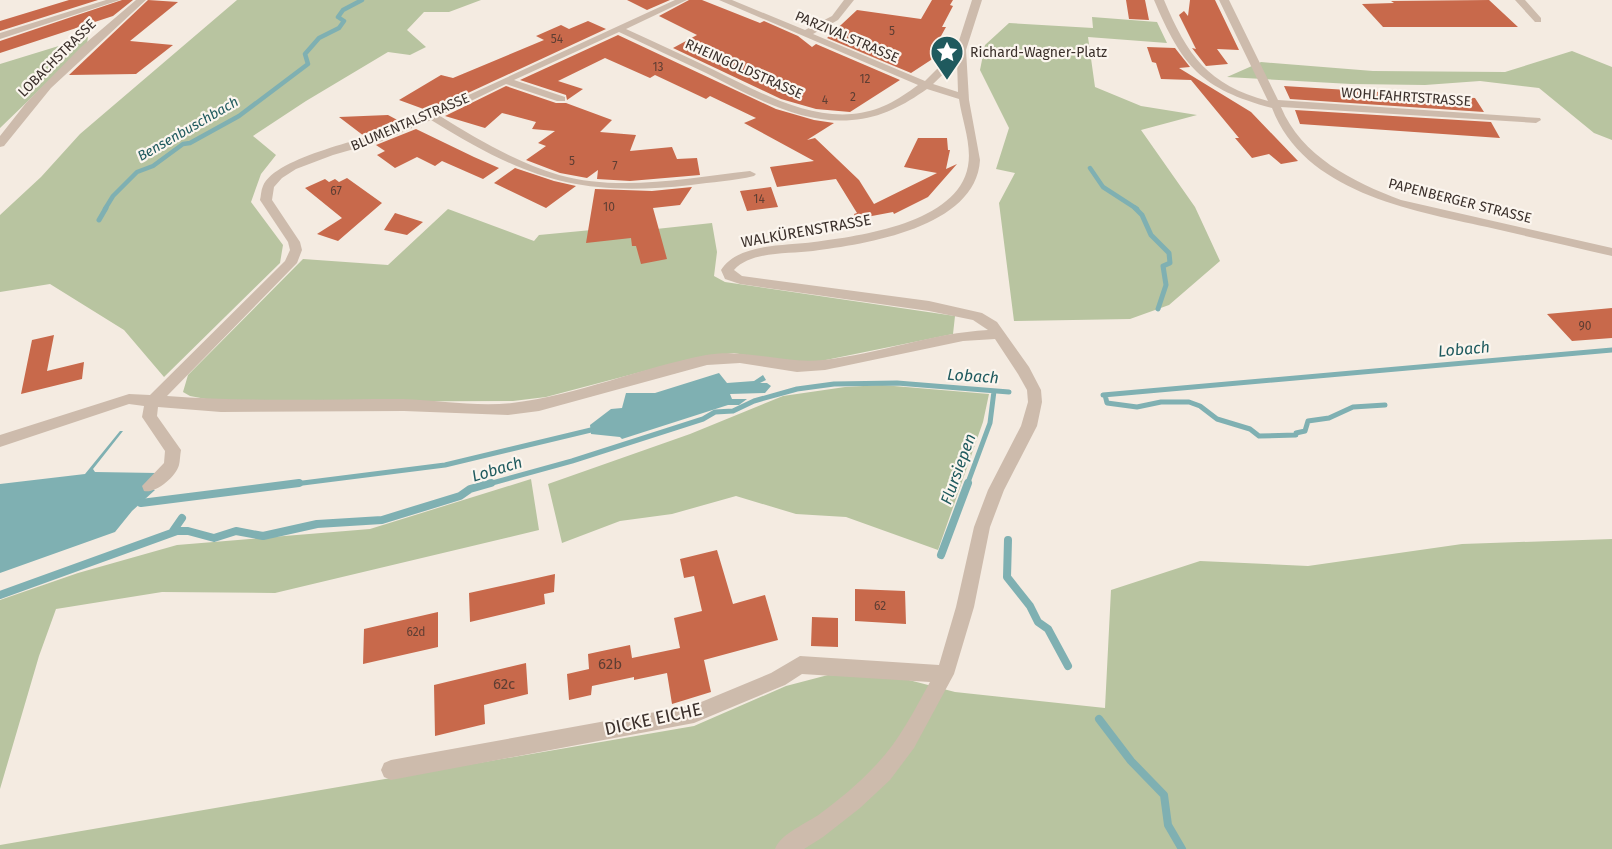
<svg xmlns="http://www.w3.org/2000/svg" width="1612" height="849" viewBox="0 0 1612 849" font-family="'Fira Sans',sans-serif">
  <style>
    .green { fill: #b8c4a0 }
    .water { fill: #7fb0b2 }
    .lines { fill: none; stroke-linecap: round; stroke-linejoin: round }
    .stream-far2 { stroke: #7fb0b2; stroke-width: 4.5 }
    .stream-far1 { stroke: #7fb0b2; stroke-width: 5 }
    .stream { stroke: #7fb0b2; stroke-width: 8 }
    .building { fill: #c8694b }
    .minor { fill: #cdbbac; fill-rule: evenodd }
    .labels { text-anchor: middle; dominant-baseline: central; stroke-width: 4.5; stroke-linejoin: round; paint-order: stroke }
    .number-label { font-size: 12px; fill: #5e3e33 }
    .far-street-label { font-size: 14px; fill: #3b302b; stroke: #fbf5ee }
    .far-poi-label { font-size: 14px; fill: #3b302b; stroke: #fbf5ee; text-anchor: start }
    .far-water-label { font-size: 14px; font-style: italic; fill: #1f5a5e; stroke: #fbf5ee }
    .street-label { font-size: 15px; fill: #3b302b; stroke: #fbf5ee }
    .near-number-label { font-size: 15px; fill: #5e3e33 }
    .water-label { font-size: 16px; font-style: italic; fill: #1f5a5e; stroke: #fbf5ee }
    .near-street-label { font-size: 18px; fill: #3b302b; stroke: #fbf5ee }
  </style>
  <rect width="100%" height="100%" fill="#f4ebe1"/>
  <path class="green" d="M237,0H481L449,12H424L407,30L426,47L410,55L388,52L306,101L253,136L276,155L261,174L251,202L283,245L280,263L164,377L124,330L50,284L0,292V215L41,177L80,134Z
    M1092,17L1157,22L1167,43L1088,37L1095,87L1141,106L1197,115L1141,130L1195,207L1220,261L1169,305L1130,319L1014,321L999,203L1015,173L996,169L1009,128L980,70L985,45L1009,23L1093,28Z
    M88,37L87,44L0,128V64Z
    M1572,51L1612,67V140L1594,133L1539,88L1480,81L1425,85L1351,84L1227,77L1261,62L1373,71L1505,72Z
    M448,209L534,241L539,235L655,224L656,229L712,223L717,252L714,276L725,282L955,316L953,334L816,362H781L734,353L690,359L546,397L513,401L222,402L190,396L183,392L188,375L303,259L388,265Z
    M882,385L989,394L983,422L938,550L846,517L796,514L736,496L672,514L620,521L562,543L548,484L690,434L783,396L845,387Z
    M531,479L539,530L275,593L162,592L56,609L39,656L0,789V600L78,573L177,545L370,529Z
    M1612,539V849H0V845L694,726L786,686L828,675L905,679L955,692L1105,708L1111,590L1200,561L1308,566L1462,544Z"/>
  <path class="water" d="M719,373L727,383L754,381L763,375L766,380L760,383H767L771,386L765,393L730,394L732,399H747L739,405H728L622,439L620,437L591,434L590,425L611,409L622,408L626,393H655Z
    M120,431H123L93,469L95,472L157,473L145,486L155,490L132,511L115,532L0,573V484L85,474Z"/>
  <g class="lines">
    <path class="stream-far2" d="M1090,168L1103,187L1137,209
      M105,209L113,196L137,172L153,166L183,144L190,143L239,116L308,64L305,54L319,38L339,28L344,21L338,17L343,10L362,0"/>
    <path class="stream-far1" d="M1135,208L1142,215L1151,235L1169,253L1170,263L1163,266L1166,285L1158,309
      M99,220L106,208
      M1103,395L1612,350
      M1105,395L1107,403L1137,407L1161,402H1189L1200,406L1217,419L1250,429L1259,436L1296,435V433L1305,431L1308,421L1329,418L1353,407L1385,405
      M287,485L445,465L591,430
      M485,485L572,461L703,419L715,412L733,411L754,401L797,389L834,384L897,383L1009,392
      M967,485L990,423L994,391"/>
    <path class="stream" d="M141,503L299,483
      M173,531L182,518
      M1008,540L1007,577L1030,606L1038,622L1048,629L1068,666
      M941,555L968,483
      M0,595L177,531H188L214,538L236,531L263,536L317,524L382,520L460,496L470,489L491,483
      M1099,719L1131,761L1164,795L1168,825L1182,849"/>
  </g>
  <path class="building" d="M69,0H98L0,31V21Z
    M122,0H133L113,16L0,53V41Z
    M148,0L178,2L130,41L173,45L136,74L69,75Z
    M627,0H670L647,10Z
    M689,0H702L760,23L764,21L798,36L812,47L816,44L900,80L850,112L816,109L781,99L673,48L697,35L659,16Z
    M932,0H953L950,5L953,6L942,27H946L941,36L944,37L934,58L911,73L827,38L857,10L921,19Z
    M1126,0H1145L1149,20L1129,19Z
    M1190,0H1215L1239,50L1217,49L1228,64L1206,66L1192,48L1196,49L1179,15L1184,11L1188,16Z
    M1489,0L1518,27H1383L1362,4L1394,3L1391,1Z
    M588,21L606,29L429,111L399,100L441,75L453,78L544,40L536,36L561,25L569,29Z
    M618,35L776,109L814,120L834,123L807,140L815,138L859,180L874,204L937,173L904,167L918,138H947L948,150H950L946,169L957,164L928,197L894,214L893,212L856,219L854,214L857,213L836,179L777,187L770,167L814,161L744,123L756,118L710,96L706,99L655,75L650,78L605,58L558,81L583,89L567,100L566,95L520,80Z
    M1147,47L1175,48L1190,67L1179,68L1251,112L1298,161L1281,164L1269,154L1252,158L1235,138H1239L1191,80L1161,79L1156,63L1152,62Z
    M506,86L556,103H566L612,120L600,132L636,135L630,151L672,147L677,159L697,158L700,175L630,181L597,179L598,170L587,178L560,173L526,160L546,146L538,143L555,131L532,129L536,122L502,113L485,128L445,116Z
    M1284,86L1475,98L1484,112L1290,99Z
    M1295,110L1491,122L1500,138L1300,124Z
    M388,115L403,123L364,136L339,117Z
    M416,129L474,157L499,168L483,179L442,161L435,166L417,157L395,168L377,155L385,151L376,145Z
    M515,168L554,181L576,186L546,208L494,183Z
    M347,178L382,203L338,241L317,234L342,218L305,188L325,179L329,182L335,179L339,182Z
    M692,187L680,205L653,208L667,259L641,264L636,246H632L631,238L586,243L595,189L652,191Z
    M771,187L778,207L747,211L740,191Z
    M395,213L423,222L407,235L384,230Z
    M1612,308V338L1572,341L1547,314Z
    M54,335L47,371L84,362L82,379L21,394L32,340Z
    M717,550L733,604L765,595L778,640L704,660L711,692L672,704L667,673L634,680V677L592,686L591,695L569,700L567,674L589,669L588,654L630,645L632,658L680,648L674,618L702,611L694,576L684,578L680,559Z
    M555,574L554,592L544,594L545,604L470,622L469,593Z
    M855,589L905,591L906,624L855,621Z
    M438,612V647L363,664L364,629Z
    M812,617L838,618V647L811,646Z
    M526,663L528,694L484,705L485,724L435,736L434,685Z"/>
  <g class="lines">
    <path class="minor" d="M106,0H120L0,39V33Z
      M136,0H146L51,88L4,146L0,147V136L26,103L81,47Z
      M675,0H687L626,29C655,42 685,56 714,70C755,90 804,118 852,114C878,112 898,100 918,85L719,0H732L805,30L832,16L844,0H854L838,20L813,34L925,81L956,50L972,0H982L966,50L969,100L980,160C976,228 865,244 813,251C789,254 751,251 734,270L742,276L929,301L982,313L997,322L1029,367L1041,390L1042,402L1037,426L1004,490L990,527L974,607L954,674L914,748L890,780L860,808L823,837L804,849H775C781,833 808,823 821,813C840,799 858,784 874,767C898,743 914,711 930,682L802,674L785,685L694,723L391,780L384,777L381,770L384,763L391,760L694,705L771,673L800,656L939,665L956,607L974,527L988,490L1021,426L1028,402L1027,390L1018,374L995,339L963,341L825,370L797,372L740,363L707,365L539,411L508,415L404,411L221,412L158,407L157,416L181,450C180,455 180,461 179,465C176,477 155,494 144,491L142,486L164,463L165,451L142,417L144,406L129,404L0,447V435L129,394L150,395L285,261L290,250L288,242L260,200C261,196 261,190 263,186C276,156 369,139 401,126ZM619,32C648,46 677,59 706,73C749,95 802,125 852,120C881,118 904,105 927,89L959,99C962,120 972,145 968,166C958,223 860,236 814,242C785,246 738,243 721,270L725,279L740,284L929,311L973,320L988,330C932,333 879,354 823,360C783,364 745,348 706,355C640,368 578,395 512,403C476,407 438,400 403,399C324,399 245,402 167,396L297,263L302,250L300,242L272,200L274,187L282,178L296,169L333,155L382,141L431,120C525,178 579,198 691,185C711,182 734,181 754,176L756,174L750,171C688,178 620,192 559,175C516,162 477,139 440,116L506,84L557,101H565V97L514,80ZM957,61L958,92L933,84Z
      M1154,0H1164C1187,55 1208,85 1268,101L1219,0H1229L1278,100L1540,118L1541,120L1536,123L1281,107C1301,156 1353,182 1401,200L1612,248V256C1570,246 1529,237 1487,227C1410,210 1304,192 1272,108C1201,89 1182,66 1154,0Z
      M1515,0H1525L1541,18V22H1535Z"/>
  </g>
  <defs>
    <g id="sight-pin" transform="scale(1.725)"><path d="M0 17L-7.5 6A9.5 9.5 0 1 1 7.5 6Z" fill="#1f5a5e" stroke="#fbf5ee"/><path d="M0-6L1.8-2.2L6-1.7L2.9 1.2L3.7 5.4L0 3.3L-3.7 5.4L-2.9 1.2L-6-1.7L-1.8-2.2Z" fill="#fff"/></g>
  </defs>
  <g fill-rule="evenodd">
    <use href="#sight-pin" x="947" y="52"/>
  </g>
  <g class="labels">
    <g class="number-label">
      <text x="892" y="31">5</text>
      <text x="557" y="39">54</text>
      <text x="658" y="67">13</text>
      <text x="865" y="79">12</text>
      <text x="853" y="97">2</text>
      <text x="825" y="100">4</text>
      <text x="572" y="161">5</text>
      <text x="615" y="166">7</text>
      <text x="336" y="191">67</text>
      <text x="759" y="199">14</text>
      <text x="609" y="207">10</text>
      <text x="1585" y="326">90</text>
      <text x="880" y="606">62</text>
      <text x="416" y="632">62d</text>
    </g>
    <g class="far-street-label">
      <text transform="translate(847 37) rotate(23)">PARZIVALSTRASSE</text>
      <text transform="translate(57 58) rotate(-45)">LOBACHSTRASSE</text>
      <text transform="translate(744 69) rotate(24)">RHEINGOLDSTRASSE</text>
      <text transform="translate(1406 97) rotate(4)">WOHLFAHRTSTRASSE</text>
      <text transform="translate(410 122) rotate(-23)">BLUMENTALSTRASSE</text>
      <text transform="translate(1460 201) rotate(14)">PAPENBERGER STRASSE</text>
    </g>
    <g class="far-poi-label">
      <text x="970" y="52">Richard-Wagner-Platz</text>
    </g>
    <g class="far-water-label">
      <text transform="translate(188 129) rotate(-30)">Bensenbuschbach</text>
    </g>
    <g class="street-label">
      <text transform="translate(806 231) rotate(-10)">WALKÜRENSTRASSE</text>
    </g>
    <g class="near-number-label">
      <text x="610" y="664">62b</text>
      <text x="504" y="684">62c</text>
    </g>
    <g class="water-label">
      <text transform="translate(1464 349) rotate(-5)">Lobach</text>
      <text transform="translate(973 376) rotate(4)">Lobach</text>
      <text transform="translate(497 469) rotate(-17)">Lobach</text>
      <text transform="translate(958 469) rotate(-70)">Flursiepen</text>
    </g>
    <g class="near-street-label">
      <text transform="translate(653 719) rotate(-12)">DICKE EICHE</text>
    </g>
  </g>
</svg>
